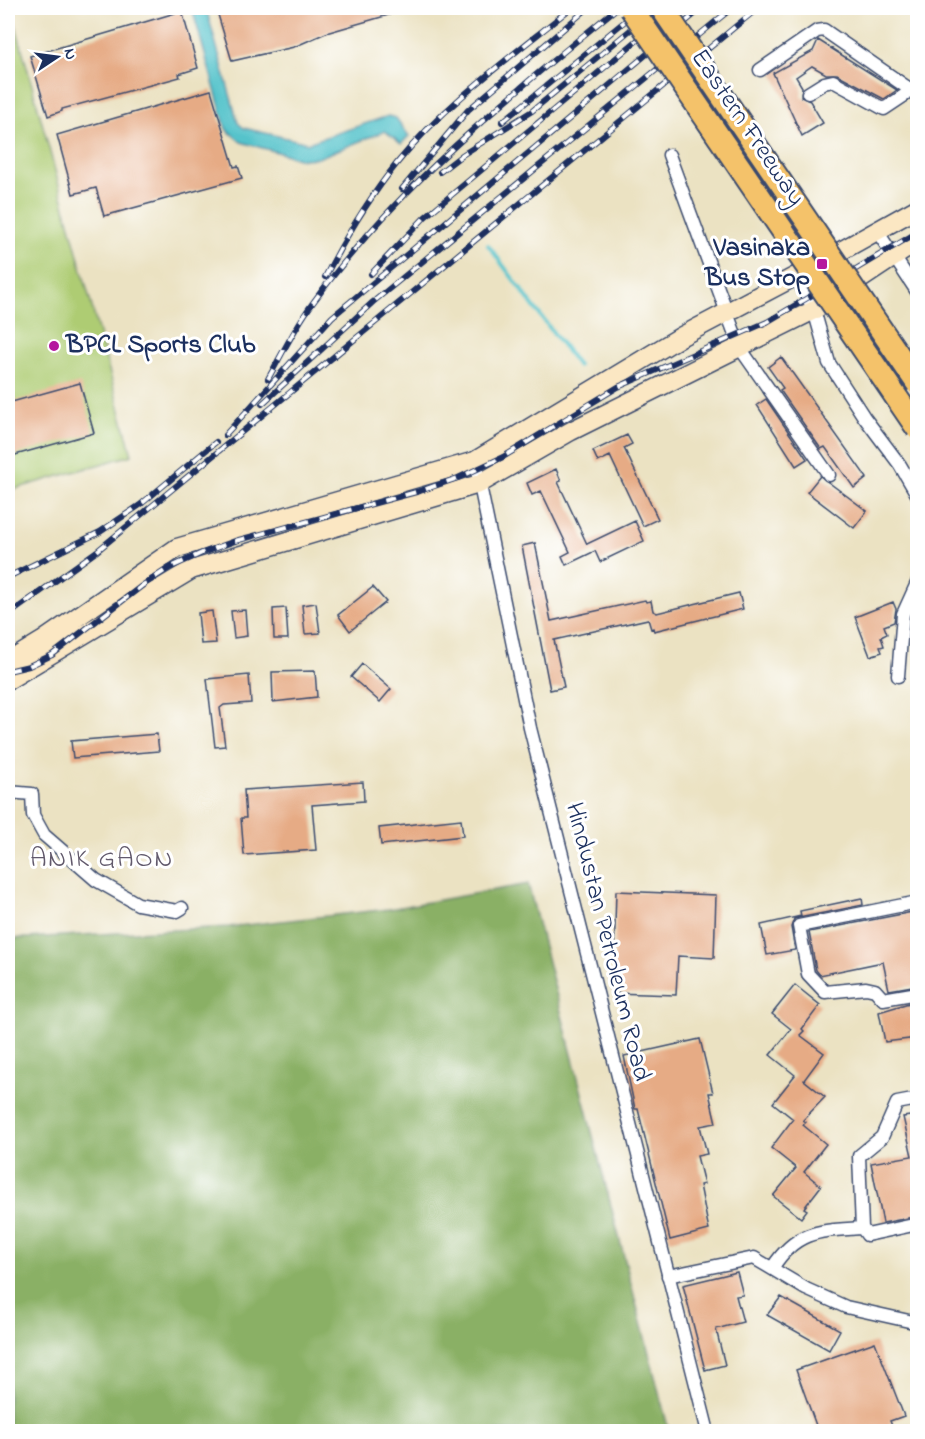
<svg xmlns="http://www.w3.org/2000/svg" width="925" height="1439" viewBox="0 0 925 1439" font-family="'Indie Flower',sans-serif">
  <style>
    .green { fill: #aecc73; stroke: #647e68; stroke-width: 1.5 }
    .forest { fill: #8ab065; stroke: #527062; stroke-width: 1.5 }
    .water { fill: #55c3cb; stroke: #387994; stroke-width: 1.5 }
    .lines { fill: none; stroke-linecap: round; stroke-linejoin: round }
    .stream { stroke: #55c3cb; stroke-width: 4 }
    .building { fill: #e6ab85 }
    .minor-casing { stroke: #3a4a6d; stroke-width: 15 }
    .secondary-casing { stroke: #3a4a6d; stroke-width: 21 }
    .minor { stroke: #fff; stroke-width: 12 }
    .secondary { stroke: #fbe7c3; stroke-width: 18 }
    .rail-casing { stroke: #1b2f5e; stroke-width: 6 }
    .rail { stroke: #fff; stroke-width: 4; stroke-dasharray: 11; stroke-linecap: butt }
    .motorway-bridge-casing { stroke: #3a4a6d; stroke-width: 26; stroke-linecap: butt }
    .motorway-bridge { stroke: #f4c26a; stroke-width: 22 }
    .poi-dot { fill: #b5179e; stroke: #fff; stroke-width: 2 }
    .labels { text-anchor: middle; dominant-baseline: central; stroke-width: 6; stroke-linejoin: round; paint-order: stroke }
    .street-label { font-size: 26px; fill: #1b2f5e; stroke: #fff }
    .poi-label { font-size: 26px; font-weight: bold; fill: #1b2f5e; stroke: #fff; text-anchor: end }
    .neighbourhood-label { font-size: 27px; letter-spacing: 1.5px; fill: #625a6c; stroke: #fff }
  </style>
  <rect width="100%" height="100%" fill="#fff"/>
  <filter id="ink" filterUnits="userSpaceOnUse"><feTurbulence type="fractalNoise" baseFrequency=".0167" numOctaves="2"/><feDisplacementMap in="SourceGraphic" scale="12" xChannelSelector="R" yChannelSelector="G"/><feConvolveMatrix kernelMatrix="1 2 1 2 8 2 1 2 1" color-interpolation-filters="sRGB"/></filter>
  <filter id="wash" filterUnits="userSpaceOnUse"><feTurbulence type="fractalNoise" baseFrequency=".008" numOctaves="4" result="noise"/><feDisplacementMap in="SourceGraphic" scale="24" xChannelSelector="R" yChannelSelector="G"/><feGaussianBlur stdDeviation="1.35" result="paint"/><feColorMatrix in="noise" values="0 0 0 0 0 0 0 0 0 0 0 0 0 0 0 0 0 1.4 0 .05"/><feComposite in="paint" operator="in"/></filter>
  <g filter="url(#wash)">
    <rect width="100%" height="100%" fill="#ebe2c2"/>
    <path class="green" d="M8,8H11L132,455L8,491Z"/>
    <path class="forest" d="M528,884L669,1431H8V939L228,927L389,909Z"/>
    <path class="water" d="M192,8H206L238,123L244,128L308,143L388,116L396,118L409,136L401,144L385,131L318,158L302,159L241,142L226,129Z"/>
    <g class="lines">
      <path class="stream" d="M488,245L578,366"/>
    </g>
    <g id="blocks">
      <path class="building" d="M216,8H406V10L326,33L294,47L232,61Z
        M182,11L198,68L179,74L180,77L62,109V111L48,116L30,56Z
        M818,40L897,90L884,99L837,74H826L812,66L796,77L802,87L801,97L810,101L823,123L802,136L773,73L813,51Z
        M211,90L234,167L238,166L242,178L104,216L96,188L73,194L57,135Z
        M781,357L867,478L854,488L825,447L821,449L780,390L783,388L768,367Z
        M80,383L94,433L8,457V403Z
        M766,399L807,459L796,466L757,405Z
        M627,435L632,444L624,448L658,519L643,526L610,456L598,462L593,451Z
        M556,469L561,481L558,482L587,544L635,521L644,541L600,562L595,551L566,565L562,556L570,552L541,491L532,495L527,483Z
        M820,476L867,511L854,528L807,492Z
        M535,543L551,621L645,600L646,602L651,601L653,611L657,613L739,593L743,609L654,631L653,628L651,629L648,619L554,640L564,687L550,690L522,546Z
        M373,587L386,602L350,631L338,615Z
        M893,602L896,609L894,622L884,626L887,634L881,637L884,646L880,647L882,652L870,656L855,617Z
        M316,603L320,633L305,634L302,605Z
        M286,608L288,639H274L273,609Z
        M245,610L247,636L234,638L231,611Z
        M212,611L216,643L201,644L198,613Z
        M362,664L391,689L380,702L351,677Z
        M315,671L317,697L273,702L272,672Z
        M249,675L251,703L224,705L220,708L225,746L215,747L207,679Z
        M157,734L159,751L73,758L71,741Z
        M363,782L364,801L312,805L316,850L244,855L241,818H246L244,790Z
        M461,819L463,836L381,845L379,828Z
        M616,891L716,895L714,958L678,956L676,995L613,993Z
        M862,898L863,905L794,919L791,927L795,950L767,955L761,925L801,916L800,911Z
        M918,911V985L889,990L883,962L820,975L816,970L809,932Z
        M795,985L820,1005L802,1029L804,1031L800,1035L824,1053L804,1080L825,1097L803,1120L806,1122L803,1125L826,1144L804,1172L821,1186L804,1208L807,1210L801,1218L773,1196L796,1168L771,1148L793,1119L773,1103L795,1075L770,1055L791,1029L772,1014Z
        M909,1003L917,1038L885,1042L879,1012Z
        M700,1039L713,1093H709L716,1123L700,1126L707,1154L697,1156L704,1184L700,1185L709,1230L670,1240L638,1109H635L624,1056Z
        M918,1115V1216L883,1223L871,1163L912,1156L903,1117Z
        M737,1272L743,1295L736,1296L743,1322L716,1329L725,1365L705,1370L683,1285Z
        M781,1297L840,1330L829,1350L767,1315Z
        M875,1342L904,1416L890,1421L894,1431H818L796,1370Z"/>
    </g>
  </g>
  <g filter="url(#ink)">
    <use href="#blocks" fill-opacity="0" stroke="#3a4a6d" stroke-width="1.5"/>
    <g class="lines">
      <g class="minor-casing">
        <path id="minor" d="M760,70L817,31L824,30L918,95
          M808,93L824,83L833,81L884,109L911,91
          M669,155L740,348L829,475
          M877,231L918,293
          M796,276L814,310L829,363L864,417L900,465L918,496
          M475,461L530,728L708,1432
          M898,676L903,614L918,581
          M8,792L32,794L33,815L44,835L96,880L138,904L177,911L182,908
          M918,902L799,926L808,974L825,992L866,988L875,990L883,999L918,993
          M862,1228L867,1235L918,1224
          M773,1267C797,1229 822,1231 862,1228L859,1156L882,1137L897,1103L918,1099
          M668,1276L754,1258L806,1289L846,1307L918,1323"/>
      </g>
      <g class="secondary-casing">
        <path id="secondary" d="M8,662L44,640L177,548L475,461L682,336L796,276L918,208
          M8,680L191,570L479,484L571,431L814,310L918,241"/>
      </g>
      <use href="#minor" class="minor"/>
      <use href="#secondary" class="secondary"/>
      <g class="rail-casing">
        <path id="rail" d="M502,122L641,8
          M440,172L462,155L532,111L657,8
          M402,189L468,110L588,8
          M371,274L425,217L676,8
          M325,277C346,236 369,198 398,162C446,103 512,56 571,8
          M268,379C282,354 295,327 312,304C395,189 508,97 617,8
          M262,404L373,302L732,8
          M225,435L332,317L702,8
          M8,577L100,532L140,505L216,442
          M8,615L97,551L758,8
          M8,671L29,666L52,655L143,585L169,568L202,553L235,541L420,491L458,478L503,457L618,387L767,322L918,232"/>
      </g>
      <use href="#rail" class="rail"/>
      <g class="motorway-bridge-casing">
        <path id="motorway-bridge" d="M631,8L918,429
          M662,8L918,384"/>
      </g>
      <use href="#motorway-bridge" class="motorway-bridge"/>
    </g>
  </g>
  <g class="poi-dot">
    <rect x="816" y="258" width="12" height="12" rx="3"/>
    <circle cx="54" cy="346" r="6"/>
  </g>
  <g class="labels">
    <g class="street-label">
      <text transform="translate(747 128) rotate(56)">Eastern Freeway</text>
      <text transform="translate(607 942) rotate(76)">Hindustan Petroleum Road</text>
    </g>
    <g class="poi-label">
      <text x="810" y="249">Vasinaka<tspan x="810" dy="30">Bus Stop</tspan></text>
      <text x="66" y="346" text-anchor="start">BPCL Sports Club</text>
    </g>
    <g class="neighbourhood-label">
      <text x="102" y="859">ANIK GAON</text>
    </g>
  </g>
  <rect width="925" height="1439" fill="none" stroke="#fff" stroke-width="30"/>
  <g transform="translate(57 57) rotate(77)" stroke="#ffffff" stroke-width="4.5" paint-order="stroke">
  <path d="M0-4.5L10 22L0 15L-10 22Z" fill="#1b2f5e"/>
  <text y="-9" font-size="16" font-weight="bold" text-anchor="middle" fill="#1b2f5e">N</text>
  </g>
</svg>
